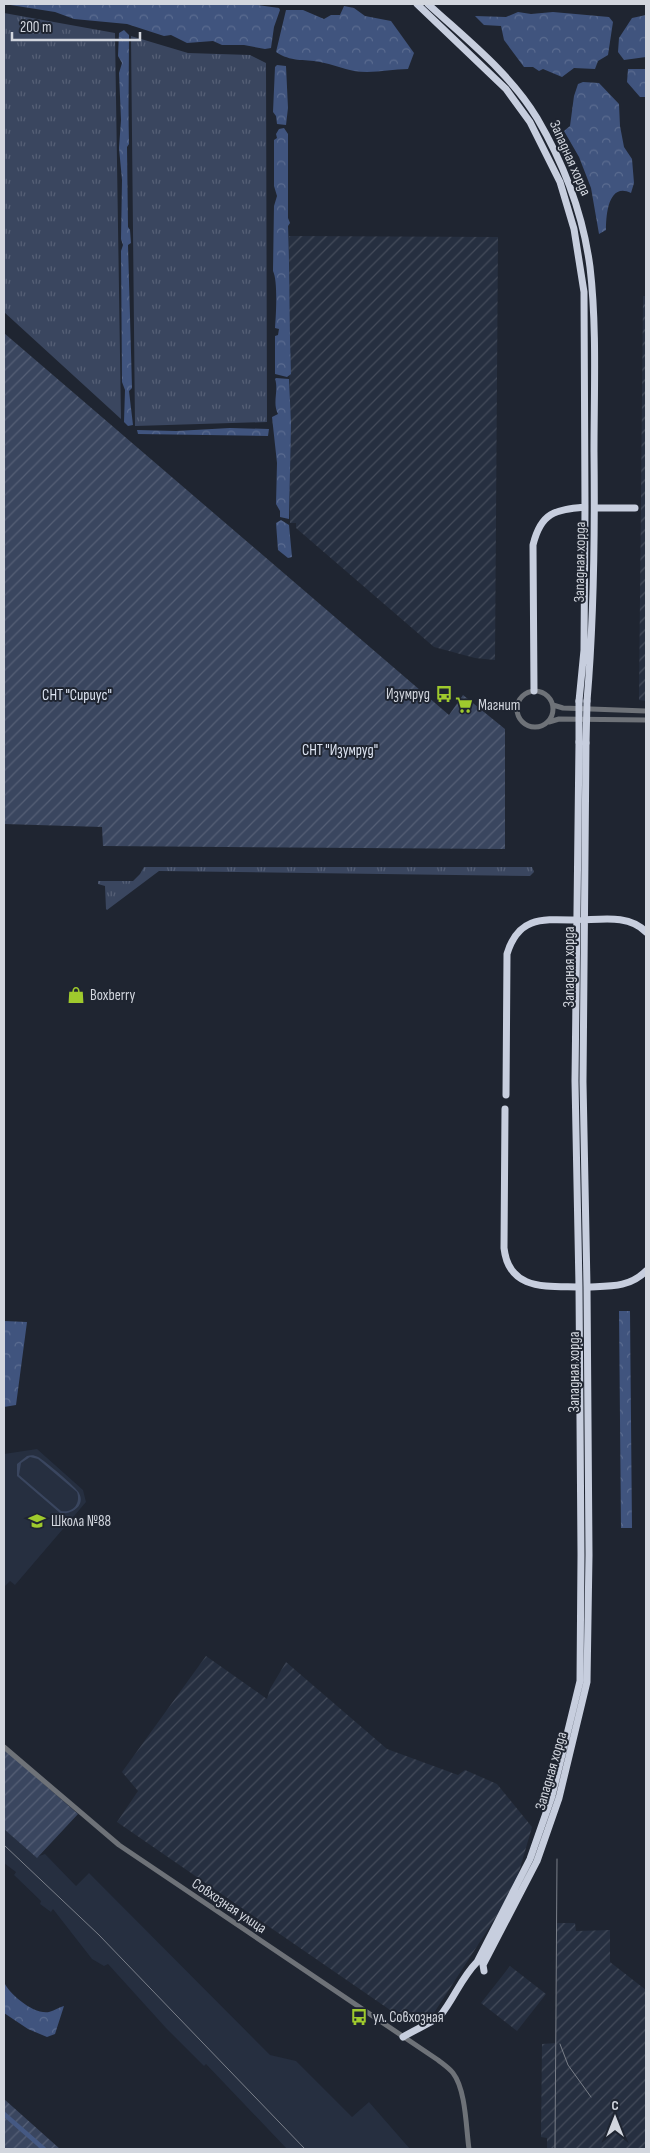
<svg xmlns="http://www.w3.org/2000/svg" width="650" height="2153" viewBox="0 0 650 2153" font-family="'Sofia Sans Condensed',sans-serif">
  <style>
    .built { fill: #262f40 }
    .industrial { fill: url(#industrial-furrows) }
    .grass { fill: url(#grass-tufts) }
    .forest { fill: url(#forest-crowns) }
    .park { fill: #3a465f; fill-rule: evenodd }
    .garden { fill: url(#garden-furrows) }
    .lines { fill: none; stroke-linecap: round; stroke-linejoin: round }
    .canal { stroke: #455983; stroke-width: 4.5 }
    .tertiary { stroke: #6e7278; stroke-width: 5 }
    .trunk { stroke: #c7cede; stroke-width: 7 }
    .rail { stroke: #7a7f89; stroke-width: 1 }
    .trunk-bridge { stroke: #c7cede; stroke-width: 7 }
    .labels { text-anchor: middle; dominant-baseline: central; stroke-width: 4; stroke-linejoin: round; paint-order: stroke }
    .street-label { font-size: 15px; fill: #d2d6de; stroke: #1f2531 }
    .poi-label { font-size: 15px; fill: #d2d6de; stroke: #1f2531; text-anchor: start }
    .park-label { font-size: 15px; fill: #dde4f2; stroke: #1f2531 }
  </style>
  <defs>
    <pattern id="industrial-furrows" width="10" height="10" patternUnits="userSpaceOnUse" patternTransform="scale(1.25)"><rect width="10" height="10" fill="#262f40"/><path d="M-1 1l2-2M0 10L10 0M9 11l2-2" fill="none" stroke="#454c5b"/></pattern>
    <pattern id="grass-tufts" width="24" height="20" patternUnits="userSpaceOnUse" patternTransform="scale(1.25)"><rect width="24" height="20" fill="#3a465f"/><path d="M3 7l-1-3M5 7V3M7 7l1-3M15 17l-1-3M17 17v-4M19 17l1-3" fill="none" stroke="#566076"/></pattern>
    <pattern id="forest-crowns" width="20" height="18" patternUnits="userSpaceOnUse" patternTransform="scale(1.25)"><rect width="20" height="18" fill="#40547e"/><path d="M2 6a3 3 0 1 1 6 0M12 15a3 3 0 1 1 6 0" fill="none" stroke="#5b6c90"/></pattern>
    <pattern id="garden-furrows" width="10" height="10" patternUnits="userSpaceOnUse" patternTransform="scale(1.25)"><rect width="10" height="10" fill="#3a465f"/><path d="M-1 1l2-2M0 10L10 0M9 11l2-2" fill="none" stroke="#566076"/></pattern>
  </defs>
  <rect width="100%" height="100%" fill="#1f2531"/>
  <path class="built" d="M37,1449L83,1490L86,1502L15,1585L10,1581L4,1587V1454Z
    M4,1828L36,1857L45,1854L76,1886L89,1873L270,2055L296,2061L352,2117L369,2102L410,2149H287L206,2064L204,2066L166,2028L108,1964L104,1966L92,1959L53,1909L51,1912L40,1904L41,1901L14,1875L16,1872L4,1863Z"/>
  <path class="industrial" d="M289,236L498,237L495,660L475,658L434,647L296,528V523H290Z
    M643,296H646V701L639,700Z
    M206,1656L267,1699L270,1689L286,1662L387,1749L458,1775L465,1770L497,1784L532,1827L514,1889L430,2019L421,2014L409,2023L117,1822L138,1791L122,1772Z
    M557,1923H575L576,1931L610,1930V1962L646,1990V2149H547V2138L541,2137L542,2044L556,2043Z
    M510,1966L546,1994L517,2031L481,2003Z"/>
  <path class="grass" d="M4,13L115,33L121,419L4,312Z
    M131,36L188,53L250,55L266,63L267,422L135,426Z
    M144,867H532L534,872L530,876L159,871L107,910L106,909L105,886L98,884V881H133L140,874Z"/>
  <path class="forest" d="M4,4H251L279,8L280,10L274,27L271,48L265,49L244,45H222L213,41L187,43L171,35L164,36L127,24L74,19L55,12Z
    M344,6L354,8L365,16L391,21L414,53L408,69C390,69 373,74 354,71C343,69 332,64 320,62C303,59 291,62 276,52L286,10H303L324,19L331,15H340Z
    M518,12L531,14L553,12L609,17L613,22L608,55L598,61L595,69L574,68L562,77L543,69L539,71L533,67H524L504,40L501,26L484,25L475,16L506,17Z
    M646,15V57L624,60L618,52L619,38L632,18Z
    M124,30L129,35C129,71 128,107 129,144L127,147L128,227L130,230L131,243L128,245L132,388L129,391L133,425L128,426L124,422L125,390L122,382L121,251L123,245L121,239L122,180L119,148L121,120L119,73L122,63L118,56L119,33Z
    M277,65L286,66L288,108L286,125L277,124L276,116L273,112L275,67Z
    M628,69H646V97H640L627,82Z
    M583,82L599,83L619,104L620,126L624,147L632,159L634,183L631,193C608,182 606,216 606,230L599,234L591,188L579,157L564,131L570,126L574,96L578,84Z
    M284,128L288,134V218L290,223L288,226C290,275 289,325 291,374L287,377L275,374V336L278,335L279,329L275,328C276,315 278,281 273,271L274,206L277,196L274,186V140L277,138L276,134L279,129Z
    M276,378L289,379L291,424L289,519L280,517V511L276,504L277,463L272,417L278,414C272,403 279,390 275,379Z
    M230,428L269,429L268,436L138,434L137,430L176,431Z
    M281,520L289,525L292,557L288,558L278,550L276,523Z
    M619,1311H630L632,1528H621Z
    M4,1321L27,1322L16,1405L4,1407Z
    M4,1982C9,1994 34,2015 49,2012C54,2011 59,2007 64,2006L55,2034L47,2037L28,2029L4,2013Z"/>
  <path class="park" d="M27,1456C31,1455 34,1455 38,1457C44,1460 77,1488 79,1493C86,1506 71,1515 60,1513L17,1476V1464ZM30,1457L38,1459L77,1492C81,1504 73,1513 61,1511L19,1475L21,1463Z"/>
  <path class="garden" d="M4,333L449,715L463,695L505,729V849L103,846L102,827L4,824Z
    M4,1749L78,1814L37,1858L4,1829Z
    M4,2099L60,2149H4Z"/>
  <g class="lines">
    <path class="canal" d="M4,2114L44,2149"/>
    <path class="tertiary" d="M517 709a18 18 0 1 1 36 0a18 18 0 1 1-36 0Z
      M553,705L563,708L646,711
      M549,722L559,719L646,720
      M4,1747L119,1845L438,2060C443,2064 449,2068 453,2073C466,2090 466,2128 469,2149"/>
    <path class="trunk" d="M417,4L506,89L530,122L560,182L574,229L584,292L585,507L584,650L579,701
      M428,4C466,39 510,73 537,118C564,164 583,214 590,267C597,327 594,391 594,452C595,535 594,618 587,701
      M595,508H635
      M534,691L533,545C541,512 555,510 585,507
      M583,920C604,919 630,915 646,932
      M506,1095L507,954C518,917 541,919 575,920
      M505,1109L504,1248C509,1291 546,1286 579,1287
      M587,1287C609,1286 629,1288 646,1271
      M484,1971L483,1965L537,1861L559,1798L587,1682L589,1555L587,1287L583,1082L586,743
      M403,2037C409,2033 438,2019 440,2016C454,1999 461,1978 477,1962L530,1859L552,1796L580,1681L581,1555L579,1287L575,1081L579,742"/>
    <path class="rail" d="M4,1845L99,1935L305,2149
      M560,2044L568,2065L591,2097
      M555,2149L557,1859"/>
    <path class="trunk-bridge" d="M579,742V701
      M586,743L587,701"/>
  </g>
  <defs>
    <g id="bus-bare" transform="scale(1.35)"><path d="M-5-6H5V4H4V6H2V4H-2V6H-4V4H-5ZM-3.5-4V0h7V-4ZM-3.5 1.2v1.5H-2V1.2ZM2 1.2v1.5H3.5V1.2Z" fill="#9fca2d" stroke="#1f2531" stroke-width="2.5" paint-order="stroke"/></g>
    <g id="supermarket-bare" transform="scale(1.35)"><path d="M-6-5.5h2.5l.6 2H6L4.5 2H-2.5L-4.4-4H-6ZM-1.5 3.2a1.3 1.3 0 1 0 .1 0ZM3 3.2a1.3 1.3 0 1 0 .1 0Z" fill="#9fca2d" stroke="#1f2531" stroke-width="2.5" paint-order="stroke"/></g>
    <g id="shop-bare" transform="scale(1.35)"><path d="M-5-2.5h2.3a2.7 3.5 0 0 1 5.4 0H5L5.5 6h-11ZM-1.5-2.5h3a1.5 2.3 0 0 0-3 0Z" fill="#9fca2d" stroke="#1f2531" stroke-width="2.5" paint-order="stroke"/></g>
    <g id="school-bare" transform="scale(1.35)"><path d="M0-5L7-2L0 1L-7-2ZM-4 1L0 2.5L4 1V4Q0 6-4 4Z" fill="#9fca2d" stroke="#1f2531" stroke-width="2.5" paint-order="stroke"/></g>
  </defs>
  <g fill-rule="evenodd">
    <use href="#bus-bare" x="444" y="694"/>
    <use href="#supermarket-bare" x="464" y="705"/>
    <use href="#shop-bare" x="76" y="995"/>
    <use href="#school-bare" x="37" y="1521"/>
    <use href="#bus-bare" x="359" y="2017"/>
  </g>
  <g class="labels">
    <g class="street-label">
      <text transform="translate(570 158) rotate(66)">Западная хорда</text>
      <text transform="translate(580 562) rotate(-89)">Западная хорда</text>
      <text transform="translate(569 967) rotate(-90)">Западная хорда</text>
      <text transform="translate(574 1372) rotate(-90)">Западная хорда</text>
      <text transform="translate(551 1771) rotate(-74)">Западная хорда</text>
      <text transform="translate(229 1906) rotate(34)">Совхозная улица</text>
    </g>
    <g class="poi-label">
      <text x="430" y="694" text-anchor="end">Изумруд</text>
      <text x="478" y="705">Магнит</text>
      <text x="90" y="995">Boxberry</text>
      <text x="51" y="1521">Школа №88</text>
      <text x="373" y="2017">ул. Совхозная</text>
    </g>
    <g class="park-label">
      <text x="77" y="695">СНТ "Сириус"</text>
      <text x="340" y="750">СНТ "Изумруд"</text>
    </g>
  </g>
  <rect width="650" height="2153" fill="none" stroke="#d2d6de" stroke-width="10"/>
  <g transform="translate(615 2118)" stroke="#1f2531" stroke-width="4" paint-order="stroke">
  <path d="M0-4L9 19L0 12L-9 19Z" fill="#d2d6de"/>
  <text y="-8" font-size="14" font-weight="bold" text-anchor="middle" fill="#d2d6de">С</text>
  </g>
  <path d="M12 32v8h128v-8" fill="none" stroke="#d2d6de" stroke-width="2.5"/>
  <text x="20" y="32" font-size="15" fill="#d2d6de" stroke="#1f2531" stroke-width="4" paint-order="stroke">200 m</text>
</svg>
